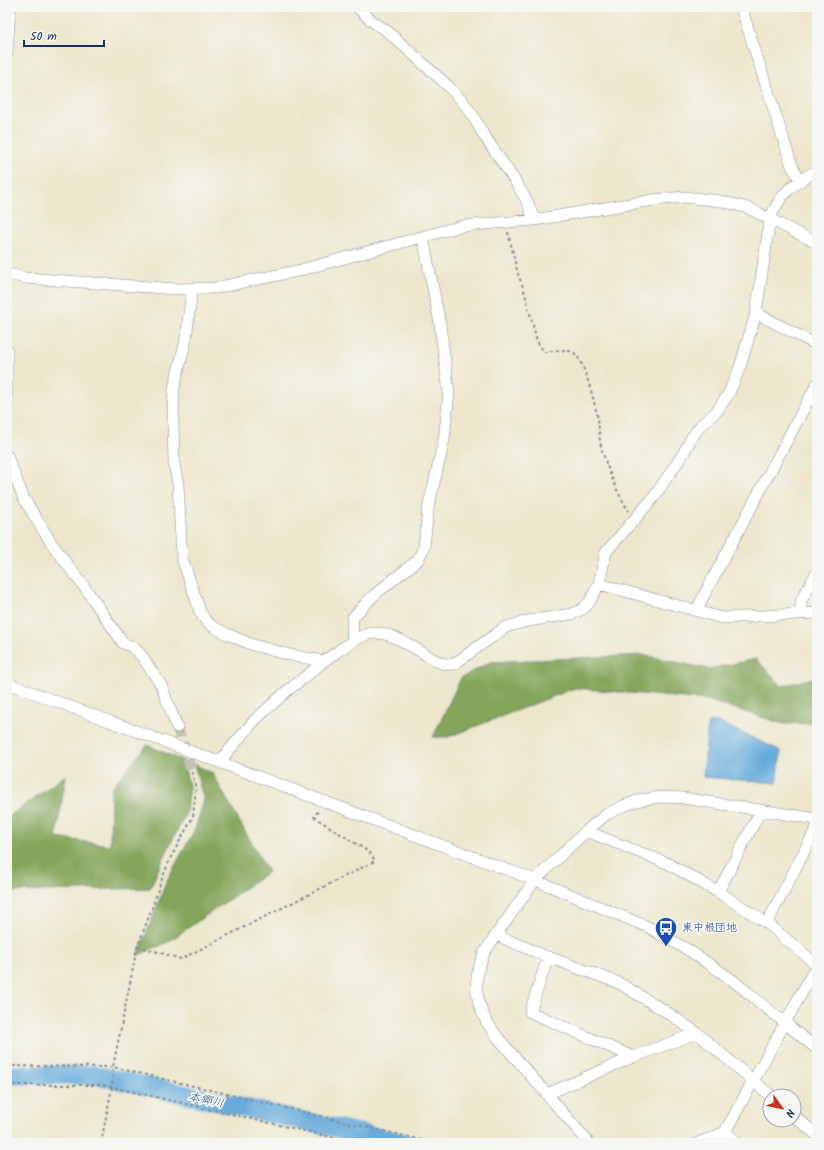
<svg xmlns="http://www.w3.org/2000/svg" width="824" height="1150" viewBox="0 0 824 1150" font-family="Kalam,'Klee One',sans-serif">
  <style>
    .forest { fill: #84a55a; stroke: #506a5c }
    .water { fill: #66abdb; stroke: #406d9c }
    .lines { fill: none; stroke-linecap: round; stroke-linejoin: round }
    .river { stroke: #66abdb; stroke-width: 19 }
    .minor-tunnel { stroke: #c2c2b6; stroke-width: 11; stroke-dasharray: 11 5.5; stroke-linecap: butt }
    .minor-casing { stroke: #848b95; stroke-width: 12 }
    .path { stroke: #848b95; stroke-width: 2; stroke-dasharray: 3 3; stroke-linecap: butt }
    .minor { stroke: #fff; stroke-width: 11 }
    .labels { text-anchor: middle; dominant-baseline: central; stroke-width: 3.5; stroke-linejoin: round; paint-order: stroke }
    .transit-label { font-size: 11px; fill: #164399; stroke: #f6f6f2; text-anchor: start }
    .water-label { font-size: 12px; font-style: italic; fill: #355a8a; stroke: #f6f6f2 }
  </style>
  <rect width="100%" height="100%" fill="#f6f6f2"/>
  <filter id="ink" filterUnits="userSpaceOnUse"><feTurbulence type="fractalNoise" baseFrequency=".025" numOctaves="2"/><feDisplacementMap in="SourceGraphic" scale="8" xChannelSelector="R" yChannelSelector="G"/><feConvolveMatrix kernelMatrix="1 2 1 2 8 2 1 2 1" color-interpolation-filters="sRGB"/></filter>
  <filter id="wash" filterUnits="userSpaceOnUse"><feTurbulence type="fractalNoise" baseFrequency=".012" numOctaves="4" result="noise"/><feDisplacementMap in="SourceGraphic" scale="16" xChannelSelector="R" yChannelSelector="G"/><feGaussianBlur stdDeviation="0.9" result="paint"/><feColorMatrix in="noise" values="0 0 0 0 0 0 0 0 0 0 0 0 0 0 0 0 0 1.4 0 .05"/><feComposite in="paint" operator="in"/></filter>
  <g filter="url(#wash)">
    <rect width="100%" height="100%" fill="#ece7cc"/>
    <path class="forest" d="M643,655L709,669L756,659L782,686L817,677V723L784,724L707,700L575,688L448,737H433L461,678L490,662Z
      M147,745L183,761L189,786L186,813L166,853L150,888L7,892V818L66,775L56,838L110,845L111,788Z
      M194,764L212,773L268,872L168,942L138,955L167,880L195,829L204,801Z"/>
    <path class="water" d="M718,722L781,751L777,783L703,777L708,723Z"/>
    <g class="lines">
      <path class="river" d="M7,1075H95L404,1143"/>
    </g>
  </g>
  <g filter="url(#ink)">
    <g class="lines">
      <path class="minor-tunnel" d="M177,727L191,769"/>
      <g class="minor-casing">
        <path id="minor" d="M357,7L372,21L387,31L448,86L463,102L472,114L483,134L515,181L527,201L534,220
          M741,7L792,166L800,180
          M7,53L10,7
          M7,274L26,278L176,289L215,288L297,271L462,226L534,220L653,200L684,197L721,201L748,208L817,243
          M192,289L186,339L174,388L173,423L174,464L178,484L182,558L197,602L200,612L206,621L215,628L227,634L253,645L290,655L317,660L321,663
          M756,313L817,345
          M7,350V404
          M7,456L24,499L52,544L88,592L123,643L133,647L141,655L161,685L177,727
          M599,584L697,611L702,599L817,384
          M697,611L722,618L817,613
          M801,614V601L817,572
          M352,641L353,617L373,596L418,560L424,547L428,509L444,440L449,393L440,324L423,237
          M7,683L535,880L648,927L690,951L731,979L817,1049
          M219,762L255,720L287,691L314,670C322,661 332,656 341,649C349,644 357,638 365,635C383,627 408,644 423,653C433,659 442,666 454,664L506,627L528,621L572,614L581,610L589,603L599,584L606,552L654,497L683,454L692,437L701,425L716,412L728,395L740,367L756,313L770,219C779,194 794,183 817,171
          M586,831L669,864L718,892L767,923L817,965
          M718,892L761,810
          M767,923L817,827
          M496,935L548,957L619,983L665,1011L697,1033L771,1096
          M548,957L530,1012L633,1057
          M547,1094L633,1057L697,1033
          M794,1116L817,1135
          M725,1132L738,1143
          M589,1143L499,1039L486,1021L479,1004L476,987L478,970L484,953L496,935L535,880L586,831L607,814L623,806L640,800L660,797L683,798L817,819
          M698,1143L725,1132L817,965"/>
      </g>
      <path class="path" d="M508,232L518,274L524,290L537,341L544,352C553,351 565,348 574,353C585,361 595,405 598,419C599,428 599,437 601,446C607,468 616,492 629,511
        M138,946L181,959L375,861L369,852L314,817L318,811
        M7,1066L113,1067L434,1143
        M7,1085H100L112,1087L358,1143
        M101,1143L112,1087L113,1067L137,948L152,908L160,884L170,859L193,817L196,788L191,769"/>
      <use href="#minor" class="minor"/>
    </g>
  </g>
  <defs>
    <g id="bus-pin" transform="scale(1.15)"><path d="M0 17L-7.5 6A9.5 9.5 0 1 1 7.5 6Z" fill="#1a4fb4" stroke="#f6f6f2"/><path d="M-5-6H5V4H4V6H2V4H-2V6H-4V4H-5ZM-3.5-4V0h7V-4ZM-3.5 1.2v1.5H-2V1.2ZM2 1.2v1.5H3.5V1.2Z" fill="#fff"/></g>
  </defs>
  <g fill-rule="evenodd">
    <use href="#bus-pin" x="666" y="928"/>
  </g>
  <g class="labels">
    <g class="transit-label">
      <text x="682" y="928">東中根団地</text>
    </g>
    <g class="water-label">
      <text transform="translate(206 1100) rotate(12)">本郷川</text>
    </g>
  </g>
  <rect width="824" height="1150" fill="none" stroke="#f6f6f2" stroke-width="24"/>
  <g transform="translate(782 1108) rotate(123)"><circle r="19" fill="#f6f6f2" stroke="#9ea6b7"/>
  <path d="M0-3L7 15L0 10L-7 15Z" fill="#c8321e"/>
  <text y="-6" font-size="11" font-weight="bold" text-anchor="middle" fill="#1b2f5e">N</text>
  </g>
  <path d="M24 40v6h80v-6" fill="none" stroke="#1b2f5e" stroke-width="2"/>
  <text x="30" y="40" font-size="12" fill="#1b2f5e" stroke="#f6f6f2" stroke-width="3" paint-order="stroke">50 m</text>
</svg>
